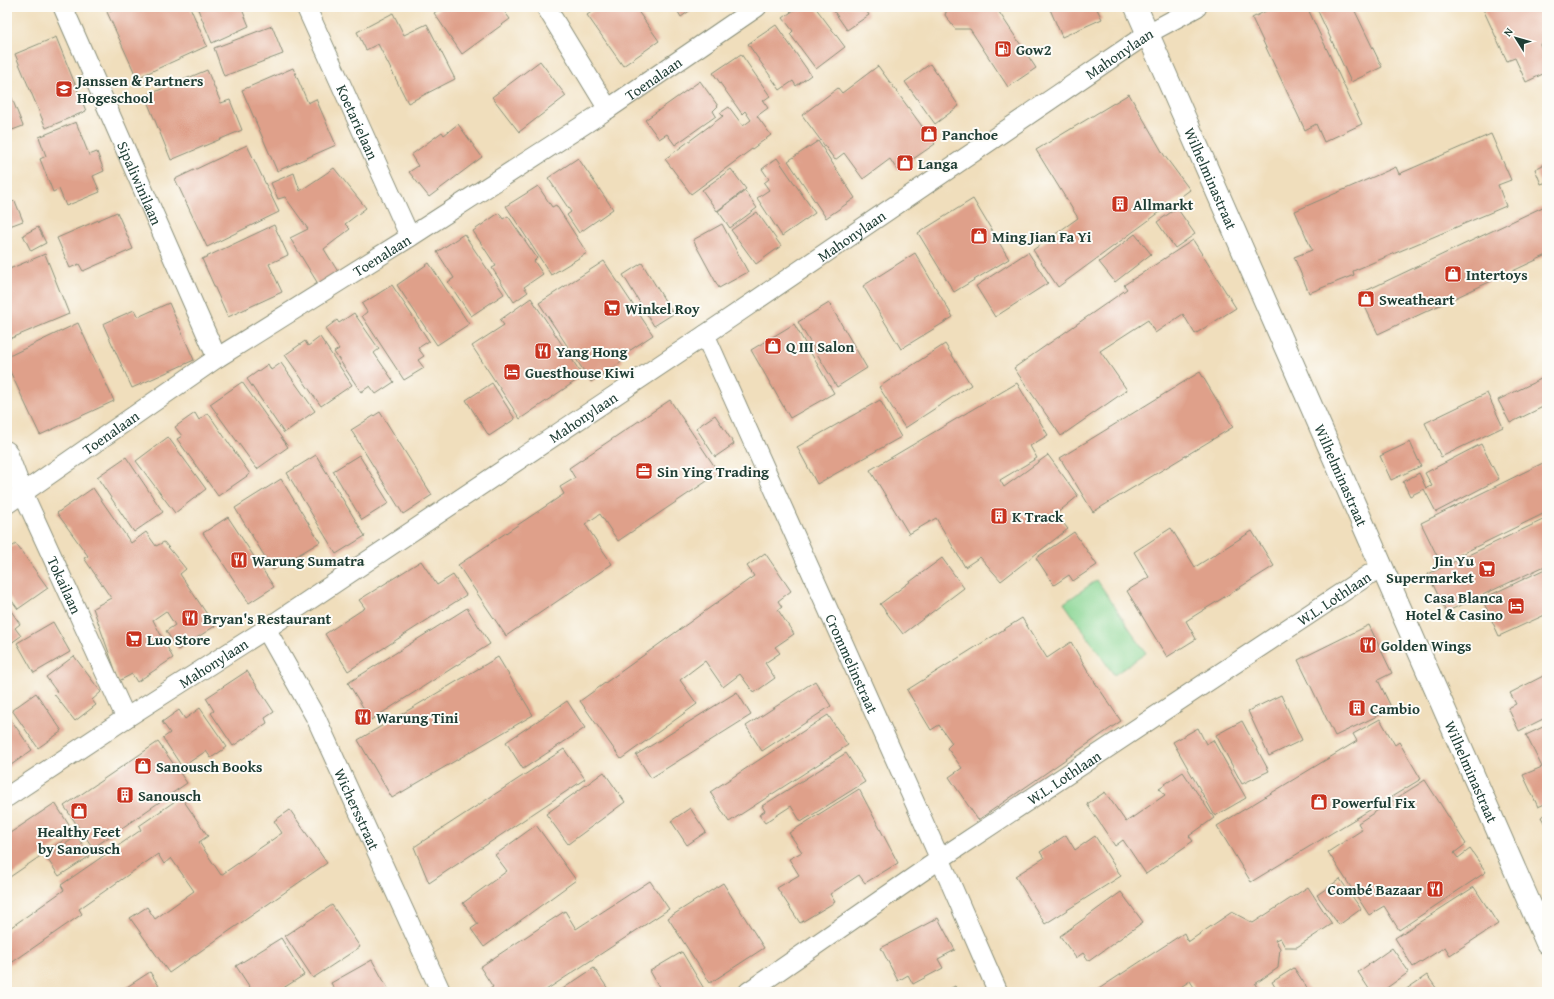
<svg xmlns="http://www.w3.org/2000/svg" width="1554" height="999" viewBox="0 0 1554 999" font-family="'Gentium Book Plus',serif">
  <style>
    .green { fill: #88d593; stroke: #548964 }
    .building { fill: #dfa08a }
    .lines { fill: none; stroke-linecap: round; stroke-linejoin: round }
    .street-casing { stroke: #888e78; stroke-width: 21 }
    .secondary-casing { stroke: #888e78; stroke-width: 24 }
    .street { stroke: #fff; stroke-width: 19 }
    .secondary { stroke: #fff; stroke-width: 22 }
    .labels { text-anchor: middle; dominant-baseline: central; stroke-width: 4; stroke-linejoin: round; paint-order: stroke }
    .poi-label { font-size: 15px; font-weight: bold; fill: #1f3d34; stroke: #fdfcf7; text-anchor: start }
    .street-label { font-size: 15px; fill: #1f3d34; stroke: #fdfcf7 }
  </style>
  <rect width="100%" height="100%" fill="#fdfcf7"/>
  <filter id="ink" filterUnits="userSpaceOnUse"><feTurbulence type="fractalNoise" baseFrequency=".025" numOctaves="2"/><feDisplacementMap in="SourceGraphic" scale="8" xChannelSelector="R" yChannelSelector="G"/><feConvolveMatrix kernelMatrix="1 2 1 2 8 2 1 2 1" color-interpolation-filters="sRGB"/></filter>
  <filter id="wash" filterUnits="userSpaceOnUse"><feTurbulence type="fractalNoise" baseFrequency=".012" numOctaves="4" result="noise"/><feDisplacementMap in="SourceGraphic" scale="16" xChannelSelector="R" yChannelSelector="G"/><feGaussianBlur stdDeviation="0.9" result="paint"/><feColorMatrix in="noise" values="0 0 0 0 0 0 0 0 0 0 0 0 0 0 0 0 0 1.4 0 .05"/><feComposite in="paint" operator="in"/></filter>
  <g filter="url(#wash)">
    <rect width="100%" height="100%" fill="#f0debc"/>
    <path class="green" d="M1097,580L1146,653L1114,675L1064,603Z"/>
    <g id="blocks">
      <path class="building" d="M118,7H190L207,46L137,78L107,12Z
        M197,7H241L249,26L212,43Z
        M442,7H501L510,19L462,54L434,13Z
        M599,7H635L659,41L623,66L587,15Z
        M675,7H695L681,17Z
        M798,7H815L845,47L816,69L790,34L793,31L783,18Z
        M831,7H864L869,15L847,30Z
        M948,7H1002L999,12L1036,68L1008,87L970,29H955L945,15Z
        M1049,7H1096L1102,19L1062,37Z
        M1274,7H1307L1362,124L1324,142L1316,124L1305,130L1252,18Z
        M1316,7H1353L1382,67L1351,82Z
        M1482,7H1547V41L1540,44L1547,60V72L1526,82L1515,58L1507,61Z
        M393,13L404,35L427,24L455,79L408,103L378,44L366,50L357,32Z
        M776,25L811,75L796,86L793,81L780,90L748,44Z
        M272,26L283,54L224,76L214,48Z
        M56,37L86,111L46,128L15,54Z
        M741,54L770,96L763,101L768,108L757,116L771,135L691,194L665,159L723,116L720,113L729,107L743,126L751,120L745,111L742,114L713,73Z
        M540,61L566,96L519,132L492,97Z
        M930,64L959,106L935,124L905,82Z
        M878,66L935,144L897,170L890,159L863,179L844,153L835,160L802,115L838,88L842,93Z
        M293,68L308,103L316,99L336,145L277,171L242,90Z
        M207,70L221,103L230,100L242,130L171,160L145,96Z
        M700,81L718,106L713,111L716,116L675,145L667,134L659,139L645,120Z
        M1129,94L1164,155L1190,190L1058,287L1033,250L1078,218L1036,150Z
        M11,96L23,126L7,132V97Z
        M76,122L89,155L97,152L104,171L93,176L100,192L66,206L59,189L53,192L40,159L46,156L39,137Z
        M458,124L482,157L429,197L409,172L418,166L411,155L442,132L444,135Z
        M1491,134L1511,180L1498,185L1506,206L1353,271L1354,275L1309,293L1294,257L1312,250L1295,211L1396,167L1399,174Z
        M818,141L855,198L826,218L788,161Z
        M247,145L279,212L207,247L175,179Z
        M578,158L613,209L579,233L567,215L571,212L548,178Z
        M777,158L815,213L782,236L757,198L769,190L764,183L769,179L762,169Z
        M1547,163V182L1541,184L1535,169Z
        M334,168L366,208L345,224L350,229L324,249L340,275L320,287L290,238L308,229L285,197L278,199L271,183L294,173L300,191Z
        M731,169L746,189L717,211L702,190Z
        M538,186L552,207L556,205L587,253L551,275L506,206Z
        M745,191L757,208L730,228L718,211Z
        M973,199L1009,259L954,292L918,233Z
        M15,201L23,221L7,227V204Z
        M1547,205V255L1378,334L1359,294Z
        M1177,208L1195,234L1175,248L1157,222Z
        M117,212L133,249L83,271L79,264L70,268L57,238Z
        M757,212L781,246L756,264L731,230Z
        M499,213L503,219L508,216L537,258L534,261L543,274L524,287L528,292L514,302L492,268L496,266L473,231Z
        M722,224L748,272L719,288L693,240Z
        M274,225L288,255L269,264L282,292L228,317L202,259Z
        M38,227L46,243L31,251L23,235Z
        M464,234L504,294L471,316L448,282L454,278L437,252Z
        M1135,234L1151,254L1115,282L1099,262Z
        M1193,240L1236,308L1195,334L1183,314L1155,333L1148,320L1100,351L1127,390L1061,436L1014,368L1127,289L1124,285Z
        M1028,252L1048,283L995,317L976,286Z
        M915,253L953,317L901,349L863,286Z
        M45,254L69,314L7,340V270Z
        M604,261L653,335L620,357L623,361L591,382L539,303Z
        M429,263L469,324L437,345L397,285Z
        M642,263L673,314L654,326L623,275Z
        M392,285L429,341L418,348L424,356L418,360L424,368L404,380L362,316L367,312L362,304Z
        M531,298L583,376L520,419L472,346L504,325L500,320Z
        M169,303L194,360L132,388L103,324L134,310L138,317Z
        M829,303L867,368L837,387L798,322Z
        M354,313L379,349L374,353L394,382L376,394L370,386L361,392L334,352L339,349L325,329L337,320L339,323Z
        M78,323L114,401L40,435L7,365V357Z
        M794,324L834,393L790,418L751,350Z
        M320,337L352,385L321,406L285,355L305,341L308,346Z
        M945,344L971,385L905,428L879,387Z
        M281,363L315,411L284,433L247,379L268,364L271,370Z
        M1200,372L1233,427L1093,512L1060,458Z
        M1545,372H1547V405L1510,423L1498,400L1547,376Z
        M242,382L288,447L257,469L210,404Z
        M492,383L515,419L489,436L466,400Z
        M1017,383L1048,435L1030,446L1037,458L1000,480L1004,487L1048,455L1078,496L1056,514L1068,529L1001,581L980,557L965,567L936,518L909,534L870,470Z
        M1487,393L1503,427L1441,457L1425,423Z
        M670,400L719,473L618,541L600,514L585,524L612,564L506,636L458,565L564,494L560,487L575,478L569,468Z
        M880,400L901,437L817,484L797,447Z
        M380,412L432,495L403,514L351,430Z
        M195,413L199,420L208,413L250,474L218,496L177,439L182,436L175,427Z
        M715,415L734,444L715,457L696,428Z
        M168,437L206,489L175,513L136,461Z
        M1410,442L1421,466L1391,480L1380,456Z
        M1481,444L1499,479L1436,512L1424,489L1410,496L1403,482L1419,473L1426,488L1432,486L1425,473Z
        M316,455L365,536L336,554L287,473Z
        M359,455L389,503L362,520L333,471Z
        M126,457L163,512L134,532L97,477Z
        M1547,461V512L1441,564L1421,523Z
        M281,479L320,542L273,570L235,508Z
        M93,488L131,543L146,532L156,546L164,542L186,569L180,574L215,626L178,650L166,631L175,625L166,611L153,620L173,658L137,682L132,674L119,681L93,608L111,598L84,558L88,556L57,513Z
        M228,517L274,587L249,603L203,533Z
        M1547,518V565L1446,612L1428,574Z
        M1171,528L1195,567L1252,531L1274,566L1186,621L1196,639L1167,657L1127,591L1149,577L1134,552Z
        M1074,532L1097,565L1073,581L1069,575L1054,585L1036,558Z
        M7,543L10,548L16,544L48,588L18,609L7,594Z
        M765,553L791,591L778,601L782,607L778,610L794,634L775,647L780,653L765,663L775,678L754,693L740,674L723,687L705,661L680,680L697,704L621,759L580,701L754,576L747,566Z
        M942,558L964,588L903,634L880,604Z
        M421,561L437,585L453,575L466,595L348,671L325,634L365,608L359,600Z
        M1547,568V614L1499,636L1482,599Z
        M7,605L20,624L15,628L21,636L7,646Z
        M467,608L490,644L371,720L348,683Z
        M1022,618L1047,658L1071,642L1092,678L1121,721L978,820L949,777L962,768L947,748L952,743L939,725L931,730L907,690Z
        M53,622L70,652L34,673L17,643Z
        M1369,625L1392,673L1378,680L1392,709L1335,736L1298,660Z
        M74,656L101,692L92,700L96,705L75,721L54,694L57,692L46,677Z
        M498,657L533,715L392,798L358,740Z
        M247,671L274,712L265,718L267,723L233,746L211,713L214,711L206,698Z
        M1547,674V717L1519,731L1508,708L1516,704L1510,693Z
        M815,681L831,706L762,751L746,726Z
        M737,692L751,715L651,778L636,755Z
        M36,693L62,731L38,748L12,710Z
        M1281,695L1302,740L1269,756L1248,711Z
        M567,701L585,728L523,769L506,742Z
        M200,708L227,747L211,758L206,751L182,767L163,738L170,733L162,722L179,710L185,719Z
        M7,714L32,750L7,768Z
        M828,715L848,745L729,822L710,792Z
        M1380,719L1395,745L1399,742L1421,779L1251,882L1217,826L1357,741L1353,734Z
        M1242,721L1269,771L1242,784L1216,735Z
        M1547,725V803L1538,807L1523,775L1542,767L1526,735Z
        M1198,728L1206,744L1213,740L1246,798L1215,816L1173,742Z
        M158,742L187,783L93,848L64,806Z
        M564,749L585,779L429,883L414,847Z
        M846,753L865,782L801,822L791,806L765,823L759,815L765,811L762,806Z
        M604,772L625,802L568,844L546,814Z
        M1183,772L1214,818L1189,836L1193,841L1146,874L1123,840L1115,846L1087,804L1105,792L1126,822L1165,795L1159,788Z
        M1425,780L1466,844L1454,853L1458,858L1470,849L1486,872L1399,930L1384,906L1369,915L1328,852L1362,830L1358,823Z
        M859,789L898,863L865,883L859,875L830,894L835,902L800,923L777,888L799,875L789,859L802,852L789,833Z
        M181,797L208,836L199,842L221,875L282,833L274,821L290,810L327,863L169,973L130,918L147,907L155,919L194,891L171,858L164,864L158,854L79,909L82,914L7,966V930L64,890L61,885L141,830L139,826Z
        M55,803L74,833L7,879V835Z
        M690,808L706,832L687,845L671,821Z
        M1547,814V828L1541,817Z
        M536,825L576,880L484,947L471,929L478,924L463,903L507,871L495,855Z
        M1066,835L1075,850L1095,836L1121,876L1045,924L1015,876L1044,858L1040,852Z
        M77,836L90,856L59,876L46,857Z
        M1340,879L1361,909L1339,925L1317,895Z
        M650,881L669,909L543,992H485L493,987L480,967L565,911L576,929Z
        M723,883L764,948L710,983L668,918Z
        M1308,887L1332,924L1297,947H1285L1280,938L1275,940L1280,948L1278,968L1255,984L1260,992H1197L1190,981L1173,992H1094L1184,933L1188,942L1232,912L1253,923Z
        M1474,887L1498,924L1450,955L1445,947L1413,967L1395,938Z
        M1121,892L1143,922L1089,961L1083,953L1076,958L1060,936Z
        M332,905L360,947L313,978L285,936Z
        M938,918L955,950L938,959L943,968L913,984L908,975L898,981L881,948Z
        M281,938L304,975L277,992H253L236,966Z
        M1392,948L1409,972L1381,992H1371L1358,972Z
        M682,952L706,992H662L650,971Z
        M372,960L390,992H336L331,983Z
        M594,968L610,992H558Z
        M1294,968L1310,992H1278L1272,982Z
        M150,972L163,992H119Z
        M1427,975L1439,992H1402Z
        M955,986L958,992H944Z"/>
    </g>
  </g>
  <g filter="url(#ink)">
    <use href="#blocks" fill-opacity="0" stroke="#888e78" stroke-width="1"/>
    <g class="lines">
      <g class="street-casing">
        <g id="street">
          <path id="s1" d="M63,7L217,358"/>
          <path id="s2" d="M306,7L410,237"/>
          <path d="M546,7L608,109"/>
          <path id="s3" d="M705,335L940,859L998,992"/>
          <path id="s4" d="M7,451L23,493L126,718"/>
          <path id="s5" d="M7,504L217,358L410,237L608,109L757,7"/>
          <path id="s6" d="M266,629L316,718L441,992"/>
          <path id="s7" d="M7,797L126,718L266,629L705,335L1147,34L1197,7"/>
          <path id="s8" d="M748,992L940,859L1382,566"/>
        </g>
      </g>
      <g class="secondary-casing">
        <g id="secondary">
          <path id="s9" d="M1136,7L1547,943"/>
        </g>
      </g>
      <use href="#street" class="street"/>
      <use href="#secondary" class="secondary"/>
    </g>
  </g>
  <defs>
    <g id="fuel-square" transform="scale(0.9)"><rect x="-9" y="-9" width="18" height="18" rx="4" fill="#c8321e" stroke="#fdfcf7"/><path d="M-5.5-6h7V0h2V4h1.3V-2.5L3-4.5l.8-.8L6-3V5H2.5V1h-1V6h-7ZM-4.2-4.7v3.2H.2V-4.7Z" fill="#fff"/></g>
    <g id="school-square" transform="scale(0.9)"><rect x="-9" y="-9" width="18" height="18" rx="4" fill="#c8321e" stroke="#fdfcf7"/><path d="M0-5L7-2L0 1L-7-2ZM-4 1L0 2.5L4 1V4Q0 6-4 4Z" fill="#fff"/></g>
    <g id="shop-square" transform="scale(0.9)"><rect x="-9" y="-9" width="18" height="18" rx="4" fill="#c8321e" stroke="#fdfcf7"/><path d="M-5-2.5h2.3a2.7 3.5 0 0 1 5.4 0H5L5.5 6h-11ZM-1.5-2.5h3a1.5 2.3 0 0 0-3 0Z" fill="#fff"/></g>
    <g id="building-square" transform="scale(0.9)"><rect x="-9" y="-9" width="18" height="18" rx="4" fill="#c8321e" stroke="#fdfcf7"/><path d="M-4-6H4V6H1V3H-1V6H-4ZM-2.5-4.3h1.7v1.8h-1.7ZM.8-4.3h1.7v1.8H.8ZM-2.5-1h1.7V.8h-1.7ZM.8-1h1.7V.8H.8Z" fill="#fff"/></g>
    <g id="supermarket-square" transform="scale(0.9)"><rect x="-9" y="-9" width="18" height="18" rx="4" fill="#c8321e" stroke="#fdfcf7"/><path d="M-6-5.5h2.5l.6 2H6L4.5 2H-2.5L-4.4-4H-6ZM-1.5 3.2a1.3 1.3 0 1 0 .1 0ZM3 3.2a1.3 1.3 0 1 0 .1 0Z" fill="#fff"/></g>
    <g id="restaurant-square" transform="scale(0.9)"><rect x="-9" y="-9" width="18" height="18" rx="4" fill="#c8321e" stroke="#fdfcf7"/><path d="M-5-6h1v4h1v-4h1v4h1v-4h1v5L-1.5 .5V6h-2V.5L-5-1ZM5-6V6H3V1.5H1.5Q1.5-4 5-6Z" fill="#fff"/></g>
    <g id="hotel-square" transform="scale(0.9)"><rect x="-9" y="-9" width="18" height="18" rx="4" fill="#c8321e" stroke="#fdfcf7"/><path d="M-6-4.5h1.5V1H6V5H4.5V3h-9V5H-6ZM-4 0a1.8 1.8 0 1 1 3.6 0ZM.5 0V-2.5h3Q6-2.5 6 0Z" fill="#fff"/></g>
    <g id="office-square" transform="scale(0.9)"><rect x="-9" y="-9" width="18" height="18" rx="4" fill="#c8321e" stroke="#fdfcf7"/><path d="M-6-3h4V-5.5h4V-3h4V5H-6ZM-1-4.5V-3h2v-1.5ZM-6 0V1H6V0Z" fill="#fff"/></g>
  </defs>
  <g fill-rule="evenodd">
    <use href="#fuel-square" x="1003" y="49"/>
    <use href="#school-square" x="64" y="89"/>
    <use href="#shop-square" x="929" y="134"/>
    <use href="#shop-square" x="905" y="163"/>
    <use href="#building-square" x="1120" y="204"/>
    <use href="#shop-square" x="979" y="236"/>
    <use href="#shop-square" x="1453" y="274"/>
    <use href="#shop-square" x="1366" y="299"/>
    <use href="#supermarket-square" x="612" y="308"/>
    <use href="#shop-square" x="773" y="346"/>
    <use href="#restaurant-square" x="543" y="351"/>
    <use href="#hotel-square" x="512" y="372"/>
    <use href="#office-square" x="644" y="471"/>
    <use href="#building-square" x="999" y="516"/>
    <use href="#restaurant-square" x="239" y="560"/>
    <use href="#supermarket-square" x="1487" y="569"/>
    <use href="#hotel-square" x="1516" y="606"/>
    <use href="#restaurant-square" x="190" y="618"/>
    <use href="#supermarket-square" x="134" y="639"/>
    <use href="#restaurant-square" x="1368" y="645"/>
    <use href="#building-square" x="1357" y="708"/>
    <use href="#restaurant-square" x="363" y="717"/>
    <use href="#shop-square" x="143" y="766"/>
    <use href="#building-square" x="125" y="795"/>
    <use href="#shop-square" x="1319" y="802"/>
    <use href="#shop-square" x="79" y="811"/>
    <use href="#restaurant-square" x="1435" y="889"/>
  </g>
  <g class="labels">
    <g class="poi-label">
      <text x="1016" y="49">Gow2</text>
      <text x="77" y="80">Janssen &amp; Partners<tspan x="77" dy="17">Hogeschool</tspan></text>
      <text x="942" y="134">Panchoe</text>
      <text x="918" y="163">Langa</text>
      <text x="1133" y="204">Allmarkt</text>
      <text x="992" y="236">Ming Jian Fa Yi</text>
      <text x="1466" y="274">Intertoys</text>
      <text x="1379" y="299">Sweatheart</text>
      <text x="625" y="308">Winkel Roy</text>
      <text x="786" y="346">Q III Salon</text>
      <text x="556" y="351">Yang Hong</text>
      <text x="525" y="372">Guesthouse Kiwi</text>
      <text x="657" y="471">Sin Ying Trading</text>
      <text x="1012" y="516">K Track</text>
      <text x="252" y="560">Warung Sumatra</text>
      <text x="1474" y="560" text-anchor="end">Jin Yu<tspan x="1474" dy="17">Supermarket</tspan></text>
      <text x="1503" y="597" text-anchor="end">Casa Blanca<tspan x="1503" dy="17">Hotel &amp; Casino</tspan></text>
      <text x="203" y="618">Bryan's Restaurant</text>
      <text x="147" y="639">Luo Store</text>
      <text x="1381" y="645">Golden Wings</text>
      <text x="1370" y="708">Cambio</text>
      <text x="376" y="717">Warung Tini</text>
      <text x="156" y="766">Sanousch Books</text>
      <text x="138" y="795">Sanousch</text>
      <text x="1332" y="802">Powerful Fix</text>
      <text x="79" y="831" text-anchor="middle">Healthy Feet<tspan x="79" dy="17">by Sanousch</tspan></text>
      <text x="1422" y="889" text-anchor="end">Combé Bazaar</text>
    </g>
    <g class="street-label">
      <text stroke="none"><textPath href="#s7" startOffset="1338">Mahonylaan</textPath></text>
      <text stroke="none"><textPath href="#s5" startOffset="774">Toenalaan</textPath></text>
      <text stroke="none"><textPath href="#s2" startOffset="126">Koetarielaan</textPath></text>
      <text stroke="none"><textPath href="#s9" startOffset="187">Wilhelminastraat</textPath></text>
      <text stroke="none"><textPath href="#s1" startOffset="192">Sipaliwinilaan</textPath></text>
      <text stroke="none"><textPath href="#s7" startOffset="1014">Mahonylaan</textPath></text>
      <text stroke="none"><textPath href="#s5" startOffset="450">Toenalaan</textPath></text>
      <text stroke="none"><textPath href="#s7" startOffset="690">Mahonylaan</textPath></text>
      <text stroke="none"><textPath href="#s5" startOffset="126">Toenalaan</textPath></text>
      <text stroke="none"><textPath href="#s9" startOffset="511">Wilhelminastraat</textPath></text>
      <text stroke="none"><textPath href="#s4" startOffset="146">Tokailaan</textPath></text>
      <text stroke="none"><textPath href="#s8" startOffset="706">W.L. Lothlaan</textPath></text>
      <text stroke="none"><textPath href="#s7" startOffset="246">Mahonylaan</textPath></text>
      <text stroke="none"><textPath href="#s3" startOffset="360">Crommelinstraat</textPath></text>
      <text stroke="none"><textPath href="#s9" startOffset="835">Wilhelminastraat</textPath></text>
      <text stroke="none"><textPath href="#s8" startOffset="382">W.L. Lothlaan</textPath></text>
      <text stroke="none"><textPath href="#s6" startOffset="202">Wichersstraat</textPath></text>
    </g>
  </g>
  <rect width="1554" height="999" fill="none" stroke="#fdfcf7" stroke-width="24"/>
  <g transform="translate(1516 38) rotate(307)" stroke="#fdfcf7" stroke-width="3" paint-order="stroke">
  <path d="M0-3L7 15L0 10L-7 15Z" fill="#1f3d34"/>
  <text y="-6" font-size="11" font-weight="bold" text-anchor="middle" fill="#1f3d34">N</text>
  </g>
</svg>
